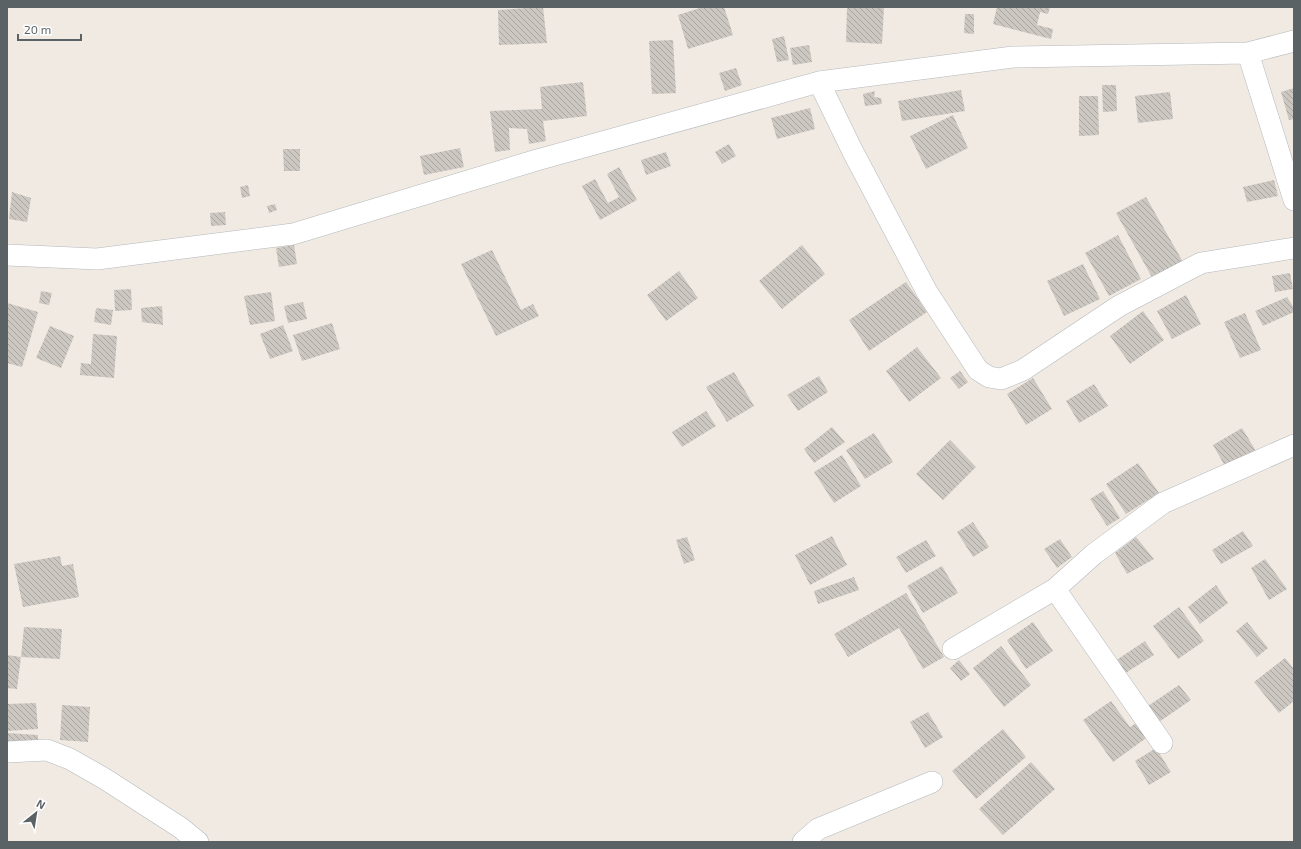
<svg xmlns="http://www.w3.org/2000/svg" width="1301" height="849" viewBox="0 0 1301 849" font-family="'Exo 2',sans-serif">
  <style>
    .building { fill: url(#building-back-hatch) }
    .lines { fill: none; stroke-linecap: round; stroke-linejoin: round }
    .minor-casing { stroke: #b4b8bc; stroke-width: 22 }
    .minor { stroke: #fff; stroke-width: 21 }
  </style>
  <defs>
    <pattern id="building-back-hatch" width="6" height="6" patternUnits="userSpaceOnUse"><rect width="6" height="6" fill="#cdc7c2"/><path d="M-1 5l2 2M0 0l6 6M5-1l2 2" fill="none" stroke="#a9a5a1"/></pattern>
  </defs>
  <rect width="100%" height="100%" fill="#f0eae3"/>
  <path class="building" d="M543,7L547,43L499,45L498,10Z
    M703,7H724L733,35L688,49L678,15Z
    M847,7H884L882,44L846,42Z
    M997,7H1050L1048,14L1040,12L1037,25L1053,29L1051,39L993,24Z
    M965,14H974V34L964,33Z
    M784,36L789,60L777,62L772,39Z
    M673,40L676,93L652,94L649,41Z
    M809,45L812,62L793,65L790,48Z
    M736,68L742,85L725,91L719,73Z
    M583,82L587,116L543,121L546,141L529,144L527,129L509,128L510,150L495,152L490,111L542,109L540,87Z
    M1102,85H1116L1117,111L1103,112Z
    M1294,88V119L1289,120L1281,92Z
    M961,90L965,111L902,121L898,101Z
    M875,91L874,97L881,98L882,104L865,106L863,94Z
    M1170,92L1173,119L1138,123L1135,96Z
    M1079,96H1098L1099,135L1079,136Z
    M810,108L815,129L777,139L771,118Z
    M953,115L968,148L926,169L910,136Z
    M729,144L736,156L722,164L715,152Z
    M460,148L464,167L424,175L420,156Z
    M283,149H300V171H284Z
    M666,152L671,166L646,175L641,160Z
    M619,167L637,200L600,220L582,186L595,179L608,203L619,197L607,174Z
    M1274,180L1278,196L1247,202L1243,187Z
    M248,185L250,196L242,198L240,187Z
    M12,192L31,198L27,222L9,219Z
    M1146,197L1183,262L1153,279L1116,213Z
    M275,204L277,210L269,213L267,206Z
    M225,212L226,225L211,226L210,213Z
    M1118,235L1141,279L1109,296L1085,253Z
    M294,245L297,264L279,267L276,248Z
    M802,245L825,274L782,309L759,281Z
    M492,250L521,310L533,304L539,316L496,336L461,264Z
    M1083,264L1100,299L1064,316L1047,281Z
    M679,271L698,298L666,321L647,295Z
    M1290,273L1293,289L1275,292L1272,276Z
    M906,282L927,312L869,351L849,320Z
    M131,289L132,310L115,311L114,290Z
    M41,291L52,293L49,305L39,303Z
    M271,292L275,321L250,325L244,296Z
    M1186,295L1201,324L1172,339L1157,311Z
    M1287,297L1294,308V312L1263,326L1255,311Z
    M303,302L307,319L288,323L284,306Z
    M7,303L38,312L22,367L7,363Z
    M162,306L163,325L142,322L141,308Z
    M96,308L113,310L111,325L94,322Z
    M1143,311L1164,340L1130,364L1110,336Z
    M1245,313L1261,350L1240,358L1224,322Z
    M332,323L340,349L302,361L293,335Z
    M283,325L293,351L270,359L260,334Z
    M50,326L74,336L61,368L36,358Z
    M93,334L117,336L114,378L80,375L81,363L91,364Z
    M917,347L941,378L909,402L886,371Z
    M960,371L968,382L959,389L950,378Z
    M734,372L754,406L727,422L706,387Z
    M819,376L828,392L798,411L787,395Z
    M1033,378L1052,409L1026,425L1007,394Z
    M1094,384L1108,406L1079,423L1066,401Z
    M706,411L716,426L682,447L672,432Z
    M832,427L845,442L814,463L804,449Z
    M1242,428L1256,451L1226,468L1213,445Z
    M874,433L893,462L865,479L846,450Z
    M950,440L976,467L943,500L916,474Z
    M842,455L861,486L834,503L814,472Z
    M1138,463L1159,493L1126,514L1106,484Z
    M1103,491L1120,518L1107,526L1090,499Z
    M973,522L989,547L973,557L957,532Z
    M1243,531L1253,546L1221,564L1212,550Z
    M832,536L847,565L810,585L795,555Z
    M687,537L695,560L684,564L676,540Z
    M1136,537L1154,559L1127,574L1115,553Z
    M1060,539L1072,557L1057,568L1044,549Z
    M926,540L936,556L906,573L896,557Z
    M60,556L62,566L73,564L79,597L23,607L14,564Z
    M1265,559L1287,589L1269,600L1251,568Z
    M942,566L958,593L923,613L907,586Z
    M854,577L859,590L818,604L814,591Z
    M1216,585L1228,603L1200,624L1188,607Z
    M906,593L944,657L923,669L899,628L848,657L834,634Z
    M1179,607L1204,641L1178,659L1153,626Z
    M1033,622L1053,651L1026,669L1007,640Z
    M1247,622L1268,648L1257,657L1236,631Z
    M24,627L62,629L60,659L21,657Z
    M1145,641L1154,655L1124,674L1115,661Z
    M1001,646L1031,685L1004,707L973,668Z
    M7,655L21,657L17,689L7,688Z
    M1285,658L1294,669V701L1279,713L1254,682Z
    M959,660L970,674L961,681L950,668Z
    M1179,685L1191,700L1159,722L1148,706Z
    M1111,701L1130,727L1138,722L1149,736L1113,762L1083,720Z
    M36,703L38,729L7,731V704Z
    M62,705L90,707L88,742L60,740Z
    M928,712L943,737L925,748L910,722Z
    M1003,729L1026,757L976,799L952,771Z
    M7,733L38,735V747L7,745Z
    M1156,748L1171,772L1149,785L1135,761Z
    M1031,762L1055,789L1003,835L979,809Z"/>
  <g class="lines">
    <g class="minor-casing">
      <path id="minor" d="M1248,53L1294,200
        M819,82L853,152L927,292L978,370L989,377L1001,379L1023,370L1119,306L1201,263L1294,248
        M7,255L97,259L293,234L537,160L819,82L1013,57L1248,53L1294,41
        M1055,589L1162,743
        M953,649L1055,589L1094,554L1163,503L1294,445
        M7,752L47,750L70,759L105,779L181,828L198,842
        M803,842L818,829L932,782"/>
    </g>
    <use href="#minor" class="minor"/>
  </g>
  <rect width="1301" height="849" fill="none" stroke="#5b6266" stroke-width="16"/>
  <g transform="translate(36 813) rotate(30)" stroke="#ffffff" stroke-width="3" paint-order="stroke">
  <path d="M0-3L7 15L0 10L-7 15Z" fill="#5b6266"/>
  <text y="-6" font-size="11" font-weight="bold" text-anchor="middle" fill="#5b6266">N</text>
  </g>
  <path d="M18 34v6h63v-6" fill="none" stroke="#5b6266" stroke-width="2"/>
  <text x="24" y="34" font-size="12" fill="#5b6266" stroke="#ffffff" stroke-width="3" paint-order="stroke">20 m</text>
</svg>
